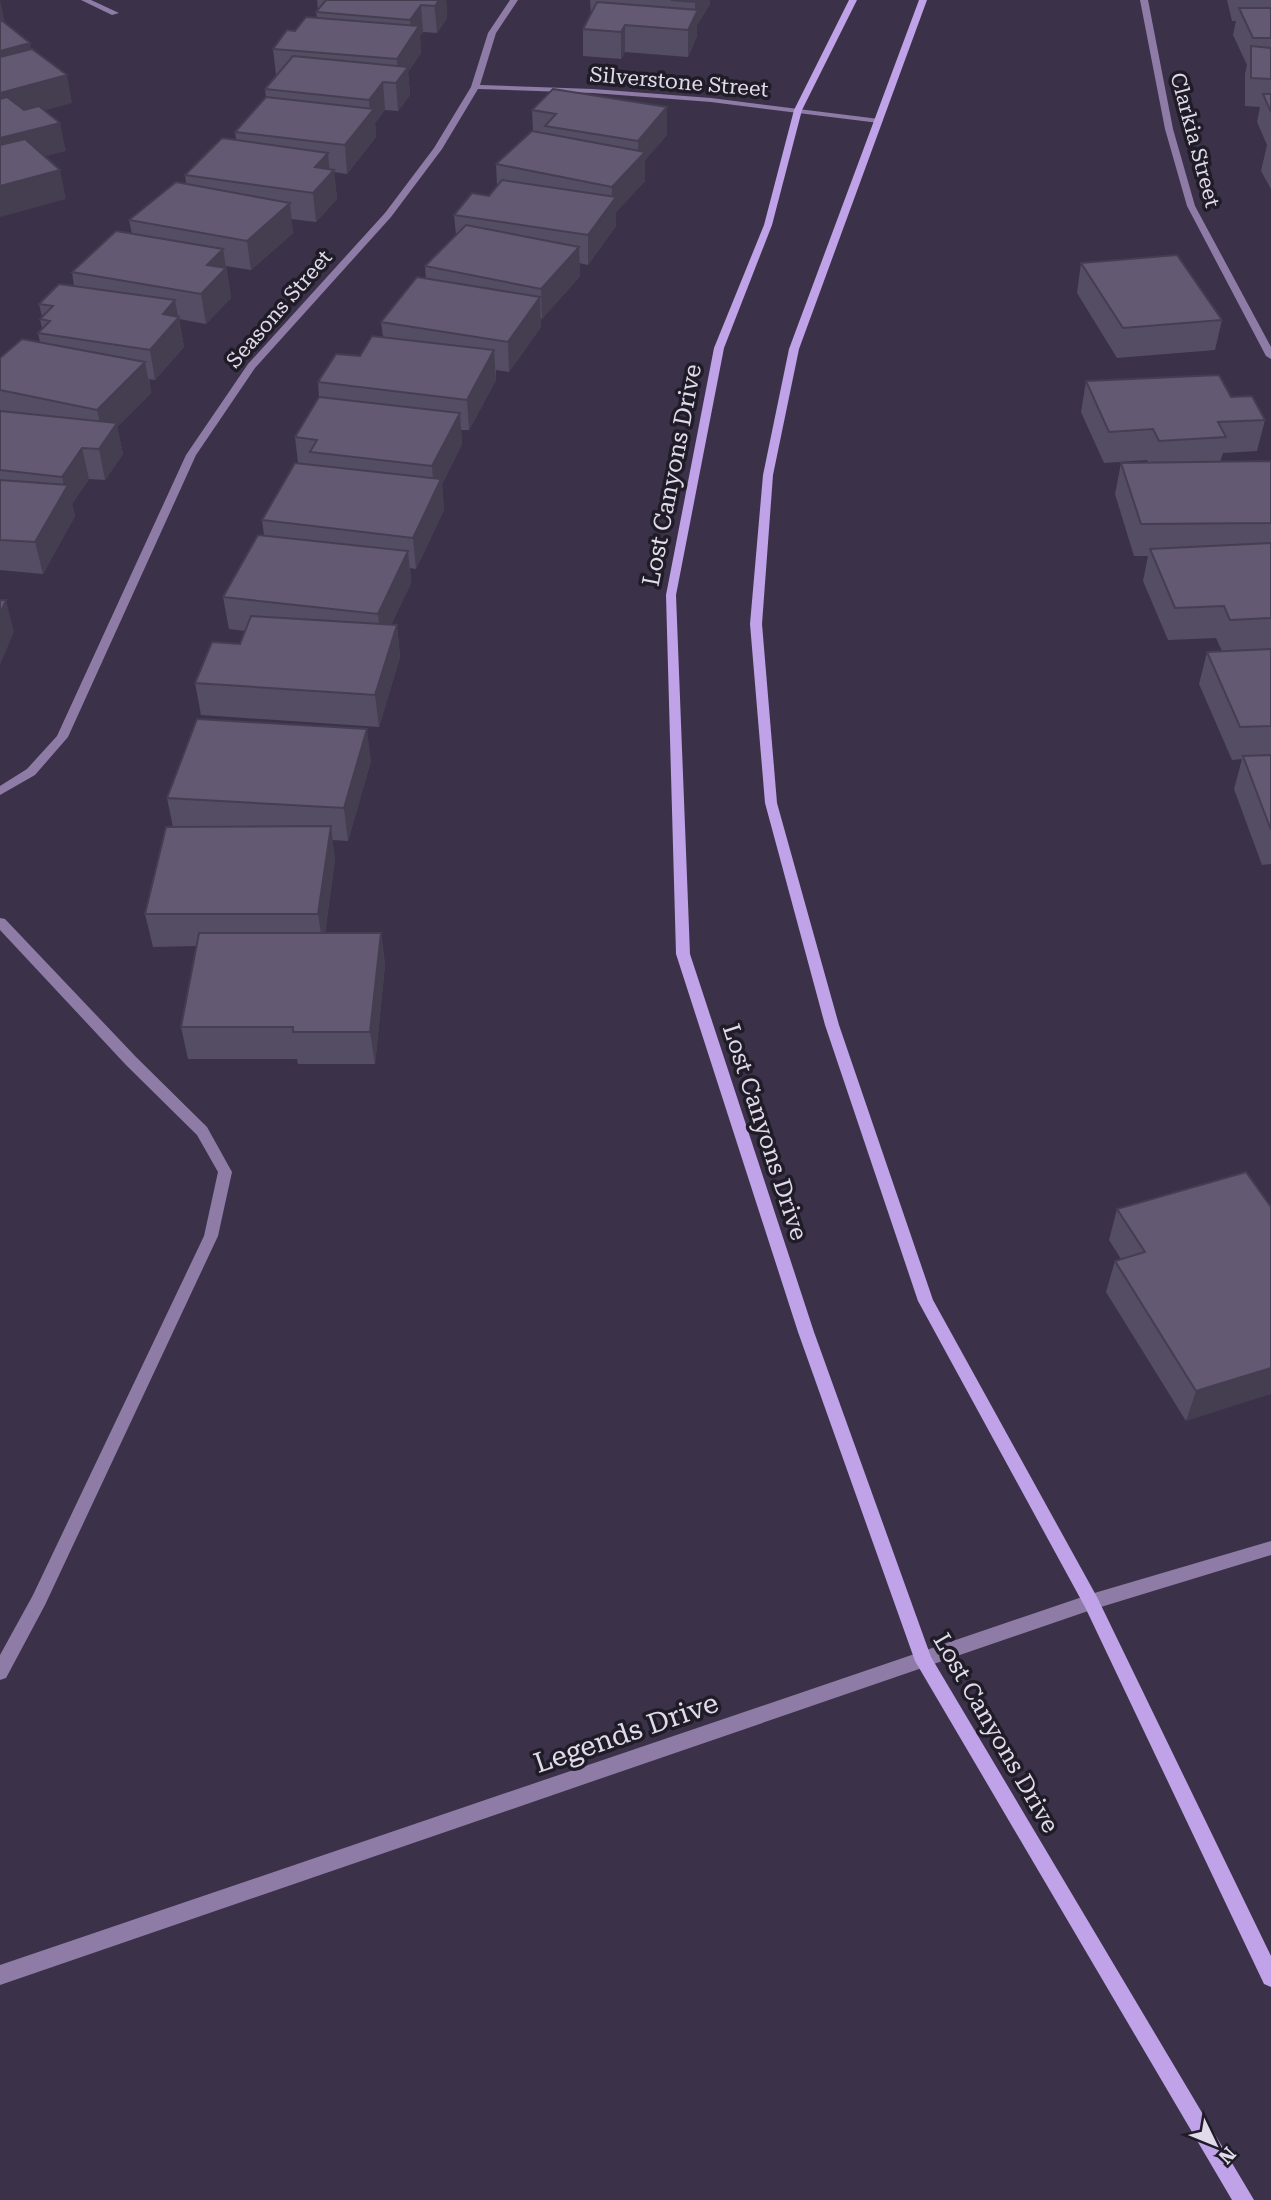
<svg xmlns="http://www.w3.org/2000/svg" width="1271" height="2200" viewBox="0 0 1271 2200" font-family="'Roboto Serif',serif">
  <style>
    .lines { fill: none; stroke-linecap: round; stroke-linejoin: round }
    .lane { fill: #8e7ca7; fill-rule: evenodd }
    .street { fill: #8e7ca7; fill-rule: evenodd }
    .secondary { fill: #bfa2e7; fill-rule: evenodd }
    .wall { fill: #554d63 }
    .shaded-wall { fill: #453e50 }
    .building { fill: #635973; stroke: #453e50; stroke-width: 2 }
    .labels { text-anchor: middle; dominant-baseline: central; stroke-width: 7; stroke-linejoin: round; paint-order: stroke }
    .far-street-label { font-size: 21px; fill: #e0dbea; stroke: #201c27 }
    .street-label { font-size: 24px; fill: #e0dbea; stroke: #201c27 }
    .near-street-label { font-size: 28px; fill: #e0dbea; stroke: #201c27 }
  </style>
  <rect width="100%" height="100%" fill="#3b3249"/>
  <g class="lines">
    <path class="lane" d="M0,918L5,919L136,1057L207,1127L232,1172L218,1236L45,1605L6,1678L0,1680V1655L33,1595L204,1236L218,1172L197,1135L126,1065L0,930Z"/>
    <path class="street" d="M81,0H91L119,13L112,15Z
      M510,0H518L496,33L480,85L593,89L711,98L879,119L883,121L879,123L711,102L593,93L478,89L442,149L391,217L255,368L196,455L68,737L35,775L0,795V786L27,769L57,736L186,455L248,364L385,213L434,148L471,87L488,33Z
      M1140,0H1148L1173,129L1195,206L1271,347V359L1266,356L1187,206L1165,129Z
      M1271,1541V1555L1091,1610L0,1985V1965L1091,1594Z"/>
    <path class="secondary" d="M849,0H857L802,110L772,225L724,348L676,595L690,954L814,1332L931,1657L1254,2200H1232L915,1661L798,1332L676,954L666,595L714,348L764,225L794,110Z
      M919,0H927L799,349L773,475L762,624L777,803L839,1025L933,1300L1097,1597L1271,1956V1987L1264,1984L1085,1607L918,1301L825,1025L765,803L750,624L763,475L789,349Z"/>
  </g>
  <path class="wall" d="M317,0H446L447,18L437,33L423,32L420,36L421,53L408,72L410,95L398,111L385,110L375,123L376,137L347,174L334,172L337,199L316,222L291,219L293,233L251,270L226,266L231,298L206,324L179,319L184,347L155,380L149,379L151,393L117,427L123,454L105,480L89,479L72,504L75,516L43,574L0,570V358L40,342L38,333L42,328L40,319L42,317L39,304L74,286L72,272L132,234L129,220L186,183L185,175L236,140L235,132L266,98L265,89L276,75L273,49L295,31L317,18L316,12L318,10Z
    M590,0H710V4L697,25V36L688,57L625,52L621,59L583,56V29L591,14Z
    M1227,0H1271V189L1261,171L1267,145L1257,122L1260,107L1245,106V74L1247,65L1233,35L1236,21H1232Z
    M553,89L667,135L645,160V181L616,212V226L588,265L579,263L580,276L542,319L541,318V327L509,372L496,370V380L469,430H461L462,444L442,484L444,510L416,569L410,568L411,583L391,625H397L400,657L379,727L201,715L195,683L240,644L245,631L229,629L223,597L264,535L262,520L298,463L295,437L319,397L318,382L360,356L383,337L381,322L426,279L425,266L456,235L454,215L489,196L497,185L496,164L533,131L532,110Z
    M1081,263L1222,320L1215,350L1117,358L1077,293Z
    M1086,381L1231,397L1265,420L1257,451L1223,453L1220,462L1271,461V864L1262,865L1234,789L1242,759L1232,760L1199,684L1207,652L1222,651L1216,638L1168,640L1143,581L1148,556H1134L1115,494L1121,463L1148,462L1147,460L1104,463L1081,412Z
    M371,761L348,841L332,840L335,859L325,933H381L385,965L375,1064H298L297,1059H188L181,1027L197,946L153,947L145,914L173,827L167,798Z
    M1271,1207L1186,1421L1106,1292L1115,1261L1121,1259L1109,1240L1117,1209Z"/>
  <path class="shaded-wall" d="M0,0L5,23L0,24Z
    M434,0H446L447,18L437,33Z
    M696,0H710V4L697,25V36L688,57V30L695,16V2Z
    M421,5L423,32L420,36L421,53L408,72L410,95L398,111L396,83L398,79L397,59L412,37L410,20Z
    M625,25V52L621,59V32Z
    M30,43L36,71L0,80V51Z
    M67,75L72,103L0,123V93Z
    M383,82L385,110L375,123L376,137L347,174L345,145L370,113L369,100Z
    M667,107V135L645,160V181L616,212V226L588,265V235L612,202V187L638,160V141Z
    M60,123L66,151L0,168V138Z
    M328,153L330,175L334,170L337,199L316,222L313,193L315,167Z
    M60,170L66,199L0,217V186Z
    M290,203L293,233L251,270L247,241Z
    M579,247L580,276L542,319L541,289Z
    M223,249L231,298L206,324L201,294L207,265Z
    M540,297L541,327L509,372L508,342Z
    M175,300L184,347L155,380L150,350L163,314Z
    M494,350L496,380L469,430L467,400Z
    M145,362L151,393L117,427L123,454L105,480L99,449L104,441L97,410Z
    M460,413L462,444L442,484L444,510L416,569L413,538L434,493L432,466Z
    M82,448L89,479L72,504L75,516L43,574L35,542L65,490L62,477Z
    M408,551L411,583L381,646L378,614Z
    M6,600L14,632L0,665V614Z
    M397,625L400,657L379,727L375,695Z
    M367,729L371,761L348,841L344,808Z
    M331,826L335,859L323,946L318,914Z
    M381,933L385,965L375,1064L370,1032Z
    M1271,1368V1394L1186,1421L1196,1391Z"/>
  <path class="building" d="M326,0H439L435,6L421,5L410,20L316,12Z
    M671,0H696L695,2Z
    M597,2L698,10L688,30L625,25L621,32L583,29Z
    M1239,8H1271V38H1253Z
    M306,17L419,26L397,59L273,49L287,30L295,31Z
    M0,19L30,43L0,51Z
    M1251,46L1271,48V79L1251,78Z
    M32,49L67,75L0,93V57Z
    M293,56L408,67L396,83L383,82L369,100L265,89Z
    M553,89L667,107L638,141L545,126L556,114L532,110Z
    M1263,94H1271V112Z
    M7,97L24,110L39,106L60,123L0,138V99Z
    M266,97L374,109L345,145L235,132Z
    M532,131L645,152L612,187L496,164Z
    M222,138L328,153L315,167L334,170L313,193L185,175Z
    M25,139L60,170L0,186V145Z
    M502,180L616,197L588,235L454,215L472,193L489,196Z
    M176,182L290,203L247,241L129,220Z
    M466,225L579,247L541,289L425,266Z
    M116,231L223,249L207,265L226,268L201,294L72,272Z
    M1177,255L1222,320L1123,328L1081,263Z
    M417,277L540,297L508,342L381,322Z
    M59,284L175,300L163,314L179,317L150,350L38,333L50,321L40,319L53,306L39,304Z
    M372,336L494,350L467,400L318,382L336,354L360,356Z
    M22,339L145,362L97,410L0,390V358Z
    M1219,375L1231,397L1252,396L1265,420L1218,422L1226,437L1159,441L1153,429L1109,432L1086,381Z
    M319,397L460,413L432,466L310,452L317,440L295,437Z
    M0,411L117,423L99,449L82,448L62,477L0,470Z
    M1271,461V523L1141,524L1121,463Z
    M295,463L441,479L413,538L262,520Z
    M0,480L68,485L35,542L0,540Z
    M258,535L408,551L378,614L223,597Z
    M1271,543V618L1230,620L1224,606L1175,608L1150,549Z
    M0,600H6L0,614Z
    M251,616L397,625L375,695L195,683L212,642L240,644Z
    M1271,649V726L1240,727L1207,652Z
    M197,719L367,729L344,808L167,798Z
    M1271,755V830L1243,756Z
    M331,826L318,914H145L166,827Z
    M199,933H381L370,1032H293V1027H181Z
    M1246,1172L1271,1207V1368L1196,1391L1115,1261L1145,1252L1117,1209Z"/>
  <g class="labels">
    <g class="far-street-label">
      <text transform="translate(679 82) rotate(5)">Silverstone Street</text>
      <text transform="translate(1195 140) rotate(75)">Clarkia Street</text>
      <text transform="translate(279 309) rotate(-49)">Seasons Street</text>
    </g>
    <g class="street-label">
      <text transform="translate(672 475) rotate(-79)">Lost Canyons Drive</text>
      <text transform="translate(765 1132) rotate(72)">Lost Canyons Drive</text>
      <text transform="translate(996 1733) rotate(60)">Lost Canyons Drive</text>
    </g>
    <g class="near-street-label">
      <text transform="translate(626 1733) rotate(-19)">Legends Drive</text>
    </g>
  </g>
  <g transform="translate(1215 2144) rotate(133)" stroke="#201c27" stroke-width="5" paint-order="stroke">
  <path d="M0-5L12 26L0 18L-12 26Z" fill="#e0dbea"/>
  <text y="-10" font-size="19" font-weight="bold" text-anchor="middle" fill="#e0dbea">N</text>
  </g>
</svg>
